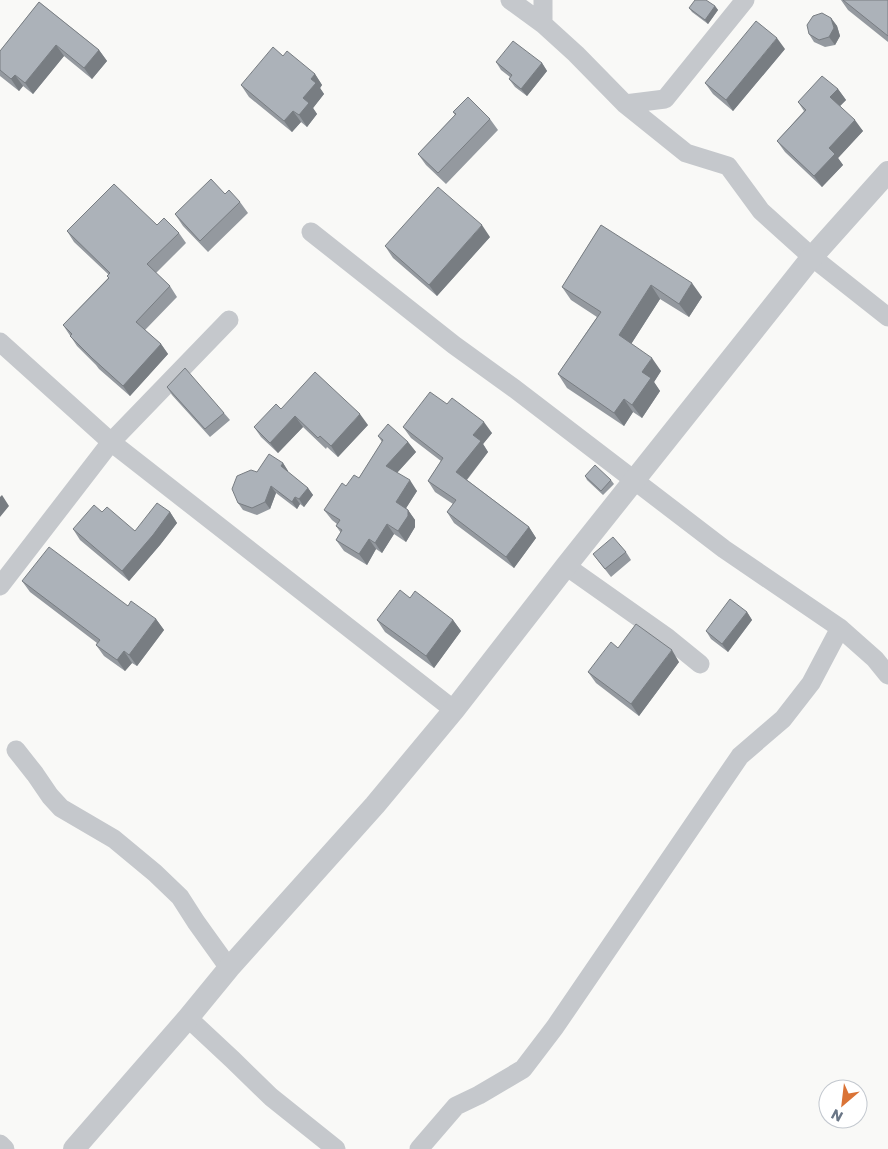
<svg xmlns="http://www.w3.org/2000/svg" width="888" height="1149" viewBox="0 0 888 1149" font-family="Poppins,sans-serif">
  <style>
    .lines { fill: none; stroke-linecap: round; stroke-linejoin: round }
    .minor { stroke: #c5c8cc; stroke-width: 19 }
    .tertiary { stroke: #c5c8cc; stroke-width: 22 }
    .wall { fill: #94999f }
    .shaded-wall { fill: #787d82 }
    .building { fill: #acb2b9; stroke: #787d82 }
  </style>
  <rect width="100%" height="100%" fill="#f9f9f7"/>
  <g class="lines">
    <path class="minor" d="M510,0L543,24L576,54L625,104L686,153L728,166L761,211L812,257L888,317
      M543,0V24
      M625,104L665,99L745,0
      M311,232L454,345L515,389L724,549L840,628L875,659L888,675
      M0,342L111,442L454,710
      M566,566L668,638L700,664
      M0,586L111,442L229,320
      M16,750L35,774L50,796L61,808L114,839L155,873L180,897L196,922L229,968
      M188,1018L233,1060L271,1097L336,1149
      M0,1144L5,1149
      M419,1149L456,1106L479,1095L523,1069L555,1027L740,756L783,719L811,683L840,628"/>
    <path class="tertiary" d="M74,1149L188,1018L229,968L375,805L454,710L566,566L812,257L888,172"/>
  </g>
  <path class="wall" d="M841,0H888V42L848,10Z
    M39,2L99,50L107,61L92,79L64,56L33,94L23,86L19,91L0,76V51Z
    M715,6L718,10L708,24L692,12L689,8Z
    M831,18L837,26L840,36L835,45L825,47L814,42L809,34Z
    M785,49L733,111L713,94L705,83Z
    M283,56L315,74L322,85L320,88L324,94L313,108L317,114L307,127L301,122L292,132L249,97L241,85Z
    M496,62L542,63L547,71L527,96L515,87L509,79L510,77L501,70Z
    M838,89L846,100L840,106L863,131L838,158L843,165L822,187L785,152L777,141L804,111L798,102Z
    M453,112L490,119L498,130L446,184L426,165L418,154L455,115Z
    M240,202L248,213L208,252L183,226L175,214Z
    M157,225L179,233L186,243L156,273L170,286L177,297L145,330L161,344L168,354L130,396L99,369L96,365L77,346L63,325L108,278L109,275L74,242L67,231Z
    M601,225L702,297L689,317L660,299L631,344L661,371L654,382L660,391L642,418L633,412L624,426L567,388L558,374L597,317L571,300L562,287Z
    M490,237L437,296L393,258L385,246Z
    M167,387L224,413L230,420L210,437L172,395Z
    M447,404L492,433L483,444L488,452L467,480L529,527L536,538L514,568L454,523L447,512L453,504L435,492L428,481L441,461L411,438L403,427Z
    M281,409L368,425L338,457L327,447L326,449L303,427L278,453L261,437L254,427Z
    M378,436L408,442L416,452L397,473L417,491L406,508L408,510L415,520V527L406,542L394,534L382,553L376,549L367,565L344,551L336,540L341,533L336,526L337,524L332,520L324,510L346,486L359,478L382,442Z
    M283,463L288,471L287,472L308,488L313,495L304,507L300,504L297,509L276,493L270,509L257,515L243,510L238,503L257,472Z
    M585,476L611,480L614,484L603,495L587,480Z
    M102,512L135,531L170,512L177,523L160,545L129,581L80,540L73,529Z
    M626,552L631,560L611,577L593,554Z
    M22,581L128,606L156,619L164,630L137,666L132,663L125,671L104,656L96,645L97,643L30,592Z
    M747,612L752,620L728,652L711,639L706,631Z
    M377,620H453L461,631L434,668L385,632Z
    M618,648L679,662L639,716L596,683L588,672Z"/>
  <path class="shaded-wall" d="M715,6L718,10L708,24L705,20Z
    M831,18L837,26L840,36L835,45L829,37Z
    M777,38L785,49L733,111L726,100Z
    M56,45L64,56L33,94L25,83Z
    M99,50L107,61L92,79L84,68Z
    M542,63L547,71L527,96L521,89Z
    M315,74L322,85L320,88L324,94L313,108L317,114L307,127L299,115L303,98L311,79Z
    M15,75L23,86L19,91L11,79Z
    M838,89L846,100L838,108L830,97Z
    M293,111L301,122L292,132L284,121Z
    M855,120L863,131L838,158L843,165L822,187L814,176L829,148Z
    M482,225L490,237L437,296L429,285Z
    M692,283L702,297L689,317L679,304Z
    M651,285L660,299L628,349L619,335Z
    M161,344L168,354L130,396L123,386Z
    M652,358L661,371L654,382L660,391L642,418L632,405L642,372Z
    M624,399L633,412L624,426L614,413Z
    M360,414L368,425L338,457L331,446Z
    M295,416L303,427L278,453L270,443Z
    M484,422L492,433L483,444L488,452L464,483L456,472L473,435Z
    M408,442L416,452L394,476L386,466Z
    M283,463L288,471L286,474L281,466Z
    M410,480L417,491L403,513L396,502Z
    M271,486L276,493L270,509L265,502Z
    M308,488L313,495L304,507L299,499Z
    M2,495L9,506L0,517V497Z
    M295,497L300,504L297,509L292,502Z
    M408,510L415,520V527L406,542L398,531Z
    M170,512L177,523L160,545L129,581L122,571Z
    M387,524L394,534L382,553L375,543Z
    M529,527L536,538L514,568L506,557Z
    M369,539L376,549L367,565L359,554Z
    M747,612L752,620L728,652L722,644Z
    M156,619L164,630L137,666L129,655Z
    M453,620L461,631L434,668L426,656Z
    M672,650L679,662L639,716L631,704Z
    M124,651L132,663L125,671L117,660Z"/>
  <path class="building" d="M695,0H706L715,6L705,20L689,8Z
    M843,0H888V36Z
    M39,2L99,50L84,68L56,45L25,83L15,75L11,79L0,70V51Z
    M822,13L831,18L834,28L829,37L819,40L809,34L807,25L813,16Z
    M756,21L777,38L726,100L705,83Z
    M513,41L542,63L521,89L509,79L512,75L496,62Z
    M273,47L283,56L287,51L315,74L311,79L316,83L303,98L309,103L299,115L293,111L284,121L241,85Z
    M822,76L838,89L830,97L855,120L829,148L835,154L814,176L777,141L806,110L798,102Z
    M468,97L490,119L438,173L418,154L456,114L453,112Z
    M211,179L225,194L229,190L240,202L200,241L175,214Z
    M114,184L157,225L164,218L179,233L147,264L170,286L136,322L161,344L123,386L92,358L70,336L72,334L63,325L109,278L107,276L110,273L67,231Z
    M438,187L482,225L429,285L385,246Z
    M601,225L692,283L679,304L651,285L619,335L652,358L642,372L651,378L632,405L624,399L614,413L558,374L601,312L562,287Z
    M185,368L224,413L205,429L167,387Z
    M315,372L360,414L331,446L320,436L318,438L295,416L270,443L254,427L276,404L281,409Z
    M430,392L447,404L452,398L484,422L473,435L481,441L456,472L529,527L506,557L447,512L456,500L428,481L443,458L403,427Z
    M388,424L408,442L386,466L410,480L396,502L408,510V516L398,531L387,524L375,543L369,539L359,554L336,540L342,530L336,526L340,520L324,510L342,483L346,486L354,475L359,478L383,440L378,436Z
    M269,454L283,463L281,466L308,488L299,499L295,497L292,502L271,486L265,502L252,508L238,503L232,489L237,476L251,470L257,472Z
    M595,465L611,480L601,491L585,476Z
    M157,503L170,512L153,535L122,571L73,529L94,505L102,512L107,507L135,531Z
    M613,537L626,552L605,569L593,554Z
    M49,547L128,606L131,601L156,619L129,655L124,651L117,660L96,645L100,640L22,581Z
    M400,590L410,598L415,591L453,620L426,656L377,620Z
    M730,599L747,612L722,644L706,631Z
    M636,624L672,650L631,704L588,672L611,642L618,648Z"/>
  <g transform="translate(843 1104) rotate(208)"><circle r="24" fill="#ffffff" stroke="#c3c8cf"/>
  <path d="M0-4L9 19L0 12L-9 19Z" fill="#da7336"/>
  <text y="-8" font-size="14" font-weight="bold" text-anchor="middle" fill="#6a7686">N</text>
  </g>
</svg>
